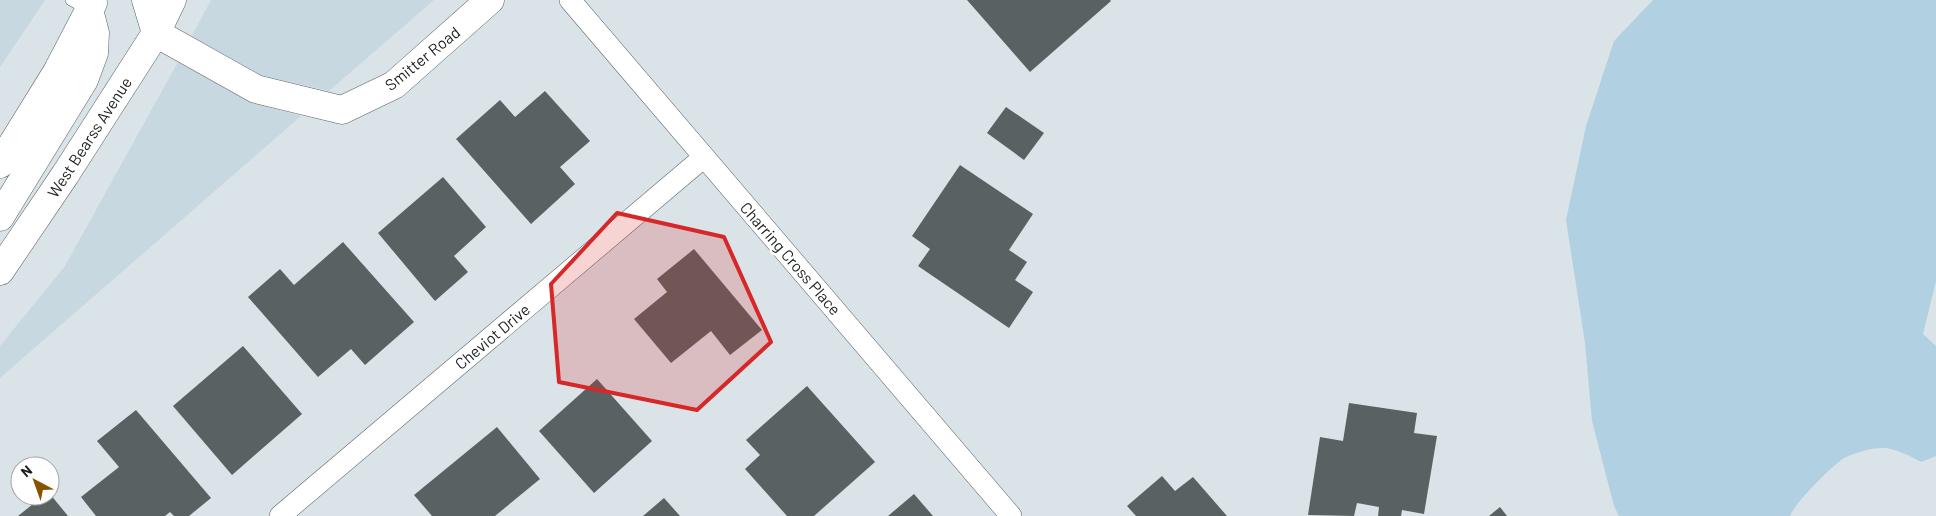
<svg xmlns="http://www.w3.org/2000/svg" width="1936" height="516" viewBox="0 0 1936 516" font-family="Barlow,sans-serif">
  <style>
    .built { fill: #c7d8e0 }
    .green { fill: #b1d1e2 }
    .building { fill: #596262 }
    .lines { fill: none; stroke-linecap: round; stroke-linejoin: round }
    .service-casing { stroke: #5c6367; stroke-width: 12 }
    .minor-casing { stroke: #5c6367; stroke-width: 22 }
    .tertiary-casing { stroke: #5c6367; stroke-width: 29 }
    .secondary-casing { stroke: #5c6367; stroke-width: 29 }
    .service { stroke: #fff; stroke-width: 11 }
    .minor { stroke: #fff; stroke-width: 21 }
    .tertiary { stroke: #fff; stroke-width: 28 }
    .secondary { stroke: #fff; stroke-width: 28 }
    .marked { fill: #d62828; fill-opacity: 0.2; stroke: #d62828; stroke-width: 4; stroke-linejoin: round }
    .labels { text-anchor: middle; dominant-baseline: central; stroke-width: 5; stroke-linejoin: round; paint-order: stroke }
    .street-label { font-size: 16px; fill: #1a1e1f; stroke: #fff }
  </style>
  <rect width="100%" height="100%" fill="#dae3e8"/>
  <path class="built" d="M0,0H45L0,67Z
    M211,0H434L329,91L260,75L192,36Z
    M178,62L250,102L301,116L0,378V346L65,266Z"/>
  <path class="green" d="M1653,0H1936V281L1923,334L1936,346V456L1921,462C1910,456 1894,447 1881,448C1871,448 1855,453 1846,457C1834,463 1794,504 1790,516H1619L1614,506L1592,421L1585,343L1566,220L1586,126L1614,41Z"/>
  <path class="building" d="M967,0H1110L1111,1L1030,72Z
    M545,91L590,141L560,167L575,184L531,224L456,139L500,100L515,117Z
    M1006,107L1044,133L1024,160L987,133Z
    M960,165L1033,214L1009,250L1027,262L1015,280L1033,292L1009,328L918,266L930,249L912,236Z
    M443,177L486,227L454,256L468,272L435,301L378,233Z
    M343,242L414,322L365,365L351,349L318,377L248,297L280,269L294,285Z
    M694,249L762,330L730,355L711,331L671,363L634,319L667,292L657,279Z
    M243,346L302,414L232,475L173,406Z
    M597,379L652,441L594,493L539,431Z
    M807,386L875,462L814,516H787L745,469L760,455L746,440Z
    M1349,403L1417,413L1414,433L1437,436L1424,514L1402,510L1401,516H1378L1379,507L1357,503L1354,516L1308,515L1320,437L1343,441Z
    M136,410L211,498L189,516H174L170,512L165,516H96L81,497L119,467L97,441Z
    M497,427L540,479L495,516H432L414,495Z
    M1162,476L1175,491L1193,477L1227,516H1136L1127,506Z
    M50,494L68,516H18L43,496H50Z
    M914,494L933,516H888Z
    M664,498L680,516H643Z
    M1500,507L1507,516H1489Z"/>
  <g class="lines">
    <g class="service-casing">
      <path id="service" d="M71,0L89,10"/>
    </g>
    <g class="minor-casing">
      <path id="minor" d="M570,0L1011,516
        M280,516L704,157"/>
    </g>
    <g class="tertiary-casing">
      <path id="tertiary" d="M156,33L256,89L342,110L394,85L490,0"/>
    </g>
    <g class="secondary-casing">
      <path id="secondary" d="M146,0L156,33
        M0,164L57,72L93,3
        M0,217L84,80L94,53L95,33L89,10
        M0,271L65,175L156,33L172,0"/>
    </g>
    <use href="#service" class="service"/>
    <use href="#minor" class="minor"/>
    <use href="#tertiary" class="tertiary"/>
    <use href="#secondary" class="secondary"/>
  </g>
  <path class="marked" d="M617,213L724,237L771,342L697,410L559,382L551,284Z"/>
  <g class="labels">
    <g class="street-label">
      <text transform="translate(422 58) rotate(-39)">Smitter Road</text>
      <text transform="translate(89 137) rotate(-57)">West Bearss Avenue</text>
      <text transform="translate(791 258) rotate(49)">Charring Cross Place</text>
      <text transform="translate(492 336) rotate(-40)">Cheviot Drive</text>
    </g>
  </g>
  <g transform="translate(35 481) rotate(319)"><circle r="24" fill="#ffffff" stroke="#a3a5a5"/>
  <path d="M0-4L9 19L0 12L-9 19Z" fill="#885300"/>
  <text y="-8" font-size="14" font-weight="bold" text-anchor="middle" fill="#1a1e1f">N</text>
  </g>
</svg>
